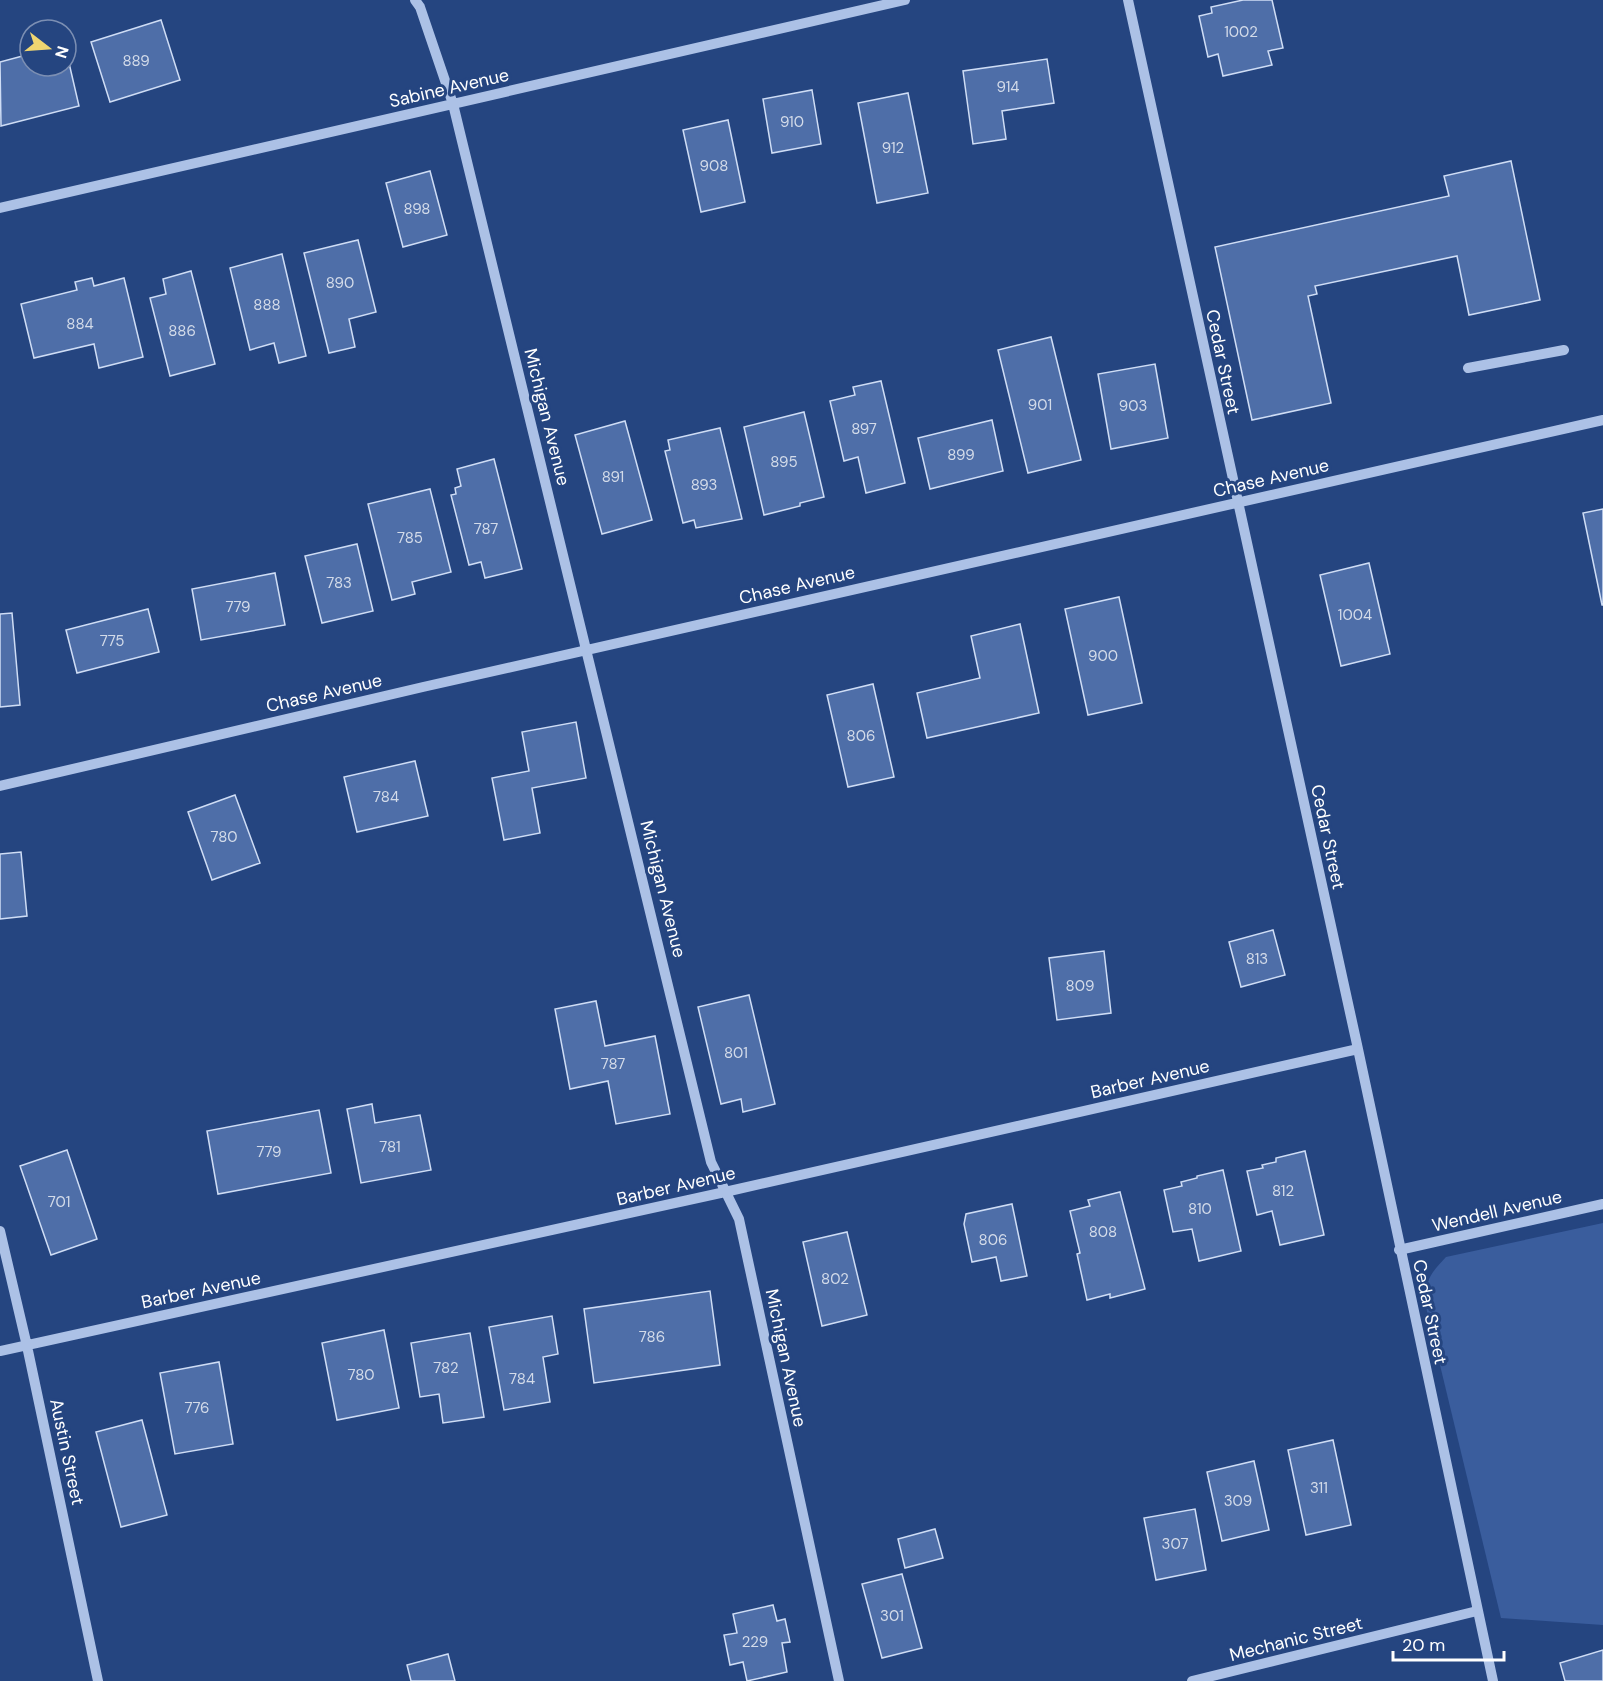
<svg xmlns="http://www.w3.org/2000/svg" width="1603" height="1681" viewBox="0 0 1603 1681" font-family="'DM Sans',sans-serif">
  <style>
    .green { fill: #3a5d9d }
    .building { fill: #4e6ea8; stroke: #cfddf5; stroke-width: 1.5 }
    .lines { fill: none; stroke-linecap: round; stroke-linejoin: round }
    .minor { stroke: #acc1e6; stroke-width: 10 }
    .labels { text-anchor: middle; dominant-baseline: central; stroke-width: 6; stroke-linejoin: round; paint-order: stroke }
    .number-label { font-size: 15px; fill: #d3dbe9 }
    .street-label { font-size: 18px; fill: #fff; stroke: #254580 }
  </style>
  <rect width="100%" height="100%" fill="#254580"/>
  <path class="green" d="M1603,1223V1625L1501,1618L1426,1307C1424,1282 1429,1275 1446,1257Z"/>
  <path class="building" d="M1243,0H1272L1283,48L1268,51L1272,65L1223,76L1218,54L1208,57L1199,16L1212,13L1211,7Z
    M161,20L180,80L110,102L91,42Z
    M66,50L79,106L1,126L0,62L30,54V66H66Z
    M1047,59L1054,103L1002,111L1006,139L973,144L963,71Z
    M812,90L821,144L772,153L763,99Z
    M908,93L928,193L877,203L858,103Z
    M728,120L745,202L701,212L683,130Z
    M1511,161L1540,300L1469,315L1457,256L1315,286L1317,294L1308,296L1331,403L1252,420L1215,247L1449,196L1444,176Z
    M430,171L447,235L403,247L386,183Z
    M358,240L376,312L349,319L355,347L329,353L304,253Z
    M282,254L306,356L279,363L274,343L250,350L230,268Z
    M191,271L215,364L170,376L150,298L166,294L163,279Z
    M92,278L94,286L124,278L143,357L99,368L94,344L34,358L21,304L77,290L75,282Z
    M1051,337L1081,460L1028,473L998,350Z
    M1155,364L1168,438L1111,449L1098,374Z
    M881,381L905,483L866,493L858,457L844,461L830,401L855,395L853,387Z
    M804,412L824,497L800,503V506L764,515L744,427Z
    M992,420L1003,471L930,489L918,438Z
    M625,421L652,520L602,534L575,435Z
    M720,428L742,519L696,528L694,520L683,523L665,451L670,450L668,440Z
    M494,459L522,569L485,578L481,562L469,565L451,495L456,494L455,488L461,486L457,469Z
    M430,489L451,572L412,582L415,594L392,600L368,504Z
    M1603,509V605H1602L1583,513Z
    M357,544L373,611L322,623L305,556Z
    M1369,563L1390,654L1341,666L1320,575Z
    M275,573L285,625L201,640L192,589Z
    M1119,597L1142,703L1088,715L1065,609Z
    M148,609L159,652L77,673L66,630Z
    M12,613L20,705L0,707V614Z
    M1020,624L1039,713L927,738L917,693L980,678L971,636Z
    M873,684L894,777L848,787L827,695Z
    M576,722L586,778L532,788L540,833L504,840L492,778L529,771L522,732Z
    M415,761L428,816L357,832L344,777Z
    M235,795L260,863L212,880L188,812Z
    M21,852L27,916L0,919V854Z
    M1273,930L1285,975L1241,987L1229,942Z
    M1104,951L1111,1013L1057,1020L1049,958Z
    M749,995L775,1104L743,1112L741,1099L721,1104L698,1007Z
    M596,1001L605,1046L655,1036L670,1114L616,1124L608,1081L570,1089L555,1009Z
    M372,1104L375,1123L420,1115L431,1170L361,1183L347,1109Z
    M319,1110L331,1173L218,1194L207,1131Z
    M67,1150L97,1239L51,1255L20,1166Z
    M1305,1151L1324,1235L1280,1245L1272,1211L1257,1215L1247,1171L1263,1168L1262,1165L1276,1162V1158Z
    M1223,1170L1241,1251L1199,1261L1192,1229L1173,1232L1164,1190L1182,1186L1181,1182L1197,1178V1176Z
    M1120,1192L1145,1289L1110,1298V1294L1087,1300L1077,1254L1080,1253L1070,1211L1090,1206L1088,1200Z
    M1012,1204L1027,1276L1001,1281L996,1257L972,1262L964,1224L966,1214Z
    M847,1232L867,1315L822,1326L803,1242Z
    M710,1291L720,1365L594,1383L584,1309Z
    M552,1316L558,1354L543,1357L550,1402L504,1410L489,1327Z
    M384,1330L399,1408L337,1420L322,1343Z
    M470,1333L484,1417L443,1423L439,1394L420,1397L411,1343Z
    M219,1362L233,1444L175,1454L160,1373Z
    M142,1420L167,1515L121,1527L96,1432Z
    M1333,1440L1351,1525L1306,1535L1288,1450Z
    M1254,1461L1269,1530L1222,1541L1207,1472Z
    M1195,1509L1206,1570L1156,1580L1144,1518Z
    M935,1529L943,1558L905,1568L898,1539Z
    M902,1574L922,1648L882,1658L862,1584Z
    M773,1605L777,1621L785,1619L790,1642L782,1643L787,1672L747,1681L743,1662L730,1665L724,1635L737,1633L733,1614Z
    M1603,1650V1681H1565L1560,1663Z
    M448,1654L455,1681H411L407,1665Z"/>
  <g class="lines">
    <path class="minor" d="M415,0L420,7L453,104L461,137L711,1162L739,1219L839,1681
      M1128,0L1358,1049L1493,1681
      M0,208L905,0
      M1468,368L1564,350
      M0,786L423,687L1603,420
      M0,1231L27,1346L98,1681
      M1399,1250L1603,1204
      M0,1351L725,1192L1358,1049
      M1192,1681L1477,1611"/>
  </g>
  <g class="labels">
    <g class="number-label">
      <text x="1241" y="32">1002</text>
      <text x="136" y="61">889</text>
      <text x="1008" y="87">914</text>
      <text x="792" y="122">910</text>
      <text x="893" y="148">912</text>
      <text x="714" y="166">908</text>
      <text x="417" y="209">898</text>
      <text x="340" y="283">890</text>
      <text x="267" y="305">888</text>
      <text x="80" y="324">884</text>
      <text x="182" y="331">886</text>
      <text x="1040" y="405">901</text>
      <text x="1133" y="406">903</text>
      <text x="864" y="429">897</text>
      <text x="961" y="455">899</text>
      <text x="784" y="462">895</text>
      <text x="613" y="477">891</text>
      <text x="704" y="485">893</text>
      <text x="486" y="529">787</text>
      <text x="410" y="538">785</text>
      <text x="339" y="583">783</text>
      <text x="238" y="607">779</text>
      <text x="1355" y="615">1004</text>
      <text x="112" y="641">775</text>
      <text x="1103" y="656">900</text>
      <text x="861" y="736">806</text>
      <text x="386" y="797">784</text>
      <text x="224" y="837">780</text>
      <text x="1257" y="959">813</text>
      <text x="1080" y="986">809</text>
      <text x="736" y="1053">801</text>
      <text x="613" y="1064">787</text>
      <text x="390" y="1147">781</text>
      <text x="269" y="1152">779</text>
      <text x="1283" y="1191">812</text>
      <text x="59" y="1202">701</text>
      <text x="1200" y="1209">810</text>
      <text x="1103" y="1232">808</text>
      <text x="993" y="1240">806</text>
      <text x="835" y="1279">802</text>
      <text x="652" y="1337">786</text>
      <text x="446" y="1368">782</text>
      <text x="361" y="1375">780</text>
      <text x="522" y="1379">784</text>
      <text x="197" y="1408">776</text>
      <text x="1319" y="1488">311</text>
      <text x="1238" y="1501">309</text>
      <text x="1175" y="1544">307</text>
      <text x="892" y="1616">301</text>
      <text x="755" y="1642">229</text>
    </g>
    <g class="street-label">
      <text transform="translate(449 88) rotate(-13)">Sabine Avenue</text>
      <text transform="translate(1223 362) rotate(78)">Cedar Street</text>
      <text transform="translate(547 417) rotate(76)">Michigan Avenue</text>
      <text transform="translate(1271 478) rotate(-13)">Chase Avenue</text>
      <text transform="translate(797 585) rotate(-13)">Chase Avenue</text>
      <text transform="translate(324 693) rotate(-13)">Chase Avenue</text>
      <text transform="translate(1328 837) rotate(78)">Cedar Street</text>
      <text transform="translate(663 889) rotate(76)">Michigan Avenue</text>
      <text transform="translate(1150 1079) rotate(-13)">Barber Avenue</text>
      <text transform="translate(676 1186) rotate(-13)">Barber Avenue</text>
      <text transform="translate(1497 1211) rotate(-13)">Wendell Avenue</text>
      <text transform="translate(201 1290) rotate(-12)">Barber Avenue</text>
      <text transform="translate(1430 1312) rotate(78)">Cedar Street</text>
      <text transform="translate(786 1358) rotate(78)">Michigan Avenue</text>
      <text transform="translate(67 1452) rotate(78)">Austin Street</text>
      <text transform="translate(1296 1639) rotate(-14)">Mechanic Street</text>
    </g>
  </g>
  <g transform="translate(48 48) rotate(107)"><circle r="28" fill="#254580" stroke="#7c8fb3" stroke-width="1.5"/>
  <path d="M0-4.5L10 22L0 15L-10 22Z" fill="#efd671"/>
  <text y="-9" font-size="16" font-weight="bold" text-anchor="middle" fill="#ffffff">N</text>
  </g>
  <path d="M1393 1651v9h111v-9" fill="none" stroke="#ffffff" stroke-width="3"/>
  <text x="1402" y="1651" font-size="18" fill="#ffffff" stroke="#254580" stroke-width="4.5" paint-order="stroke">20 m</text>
</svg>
